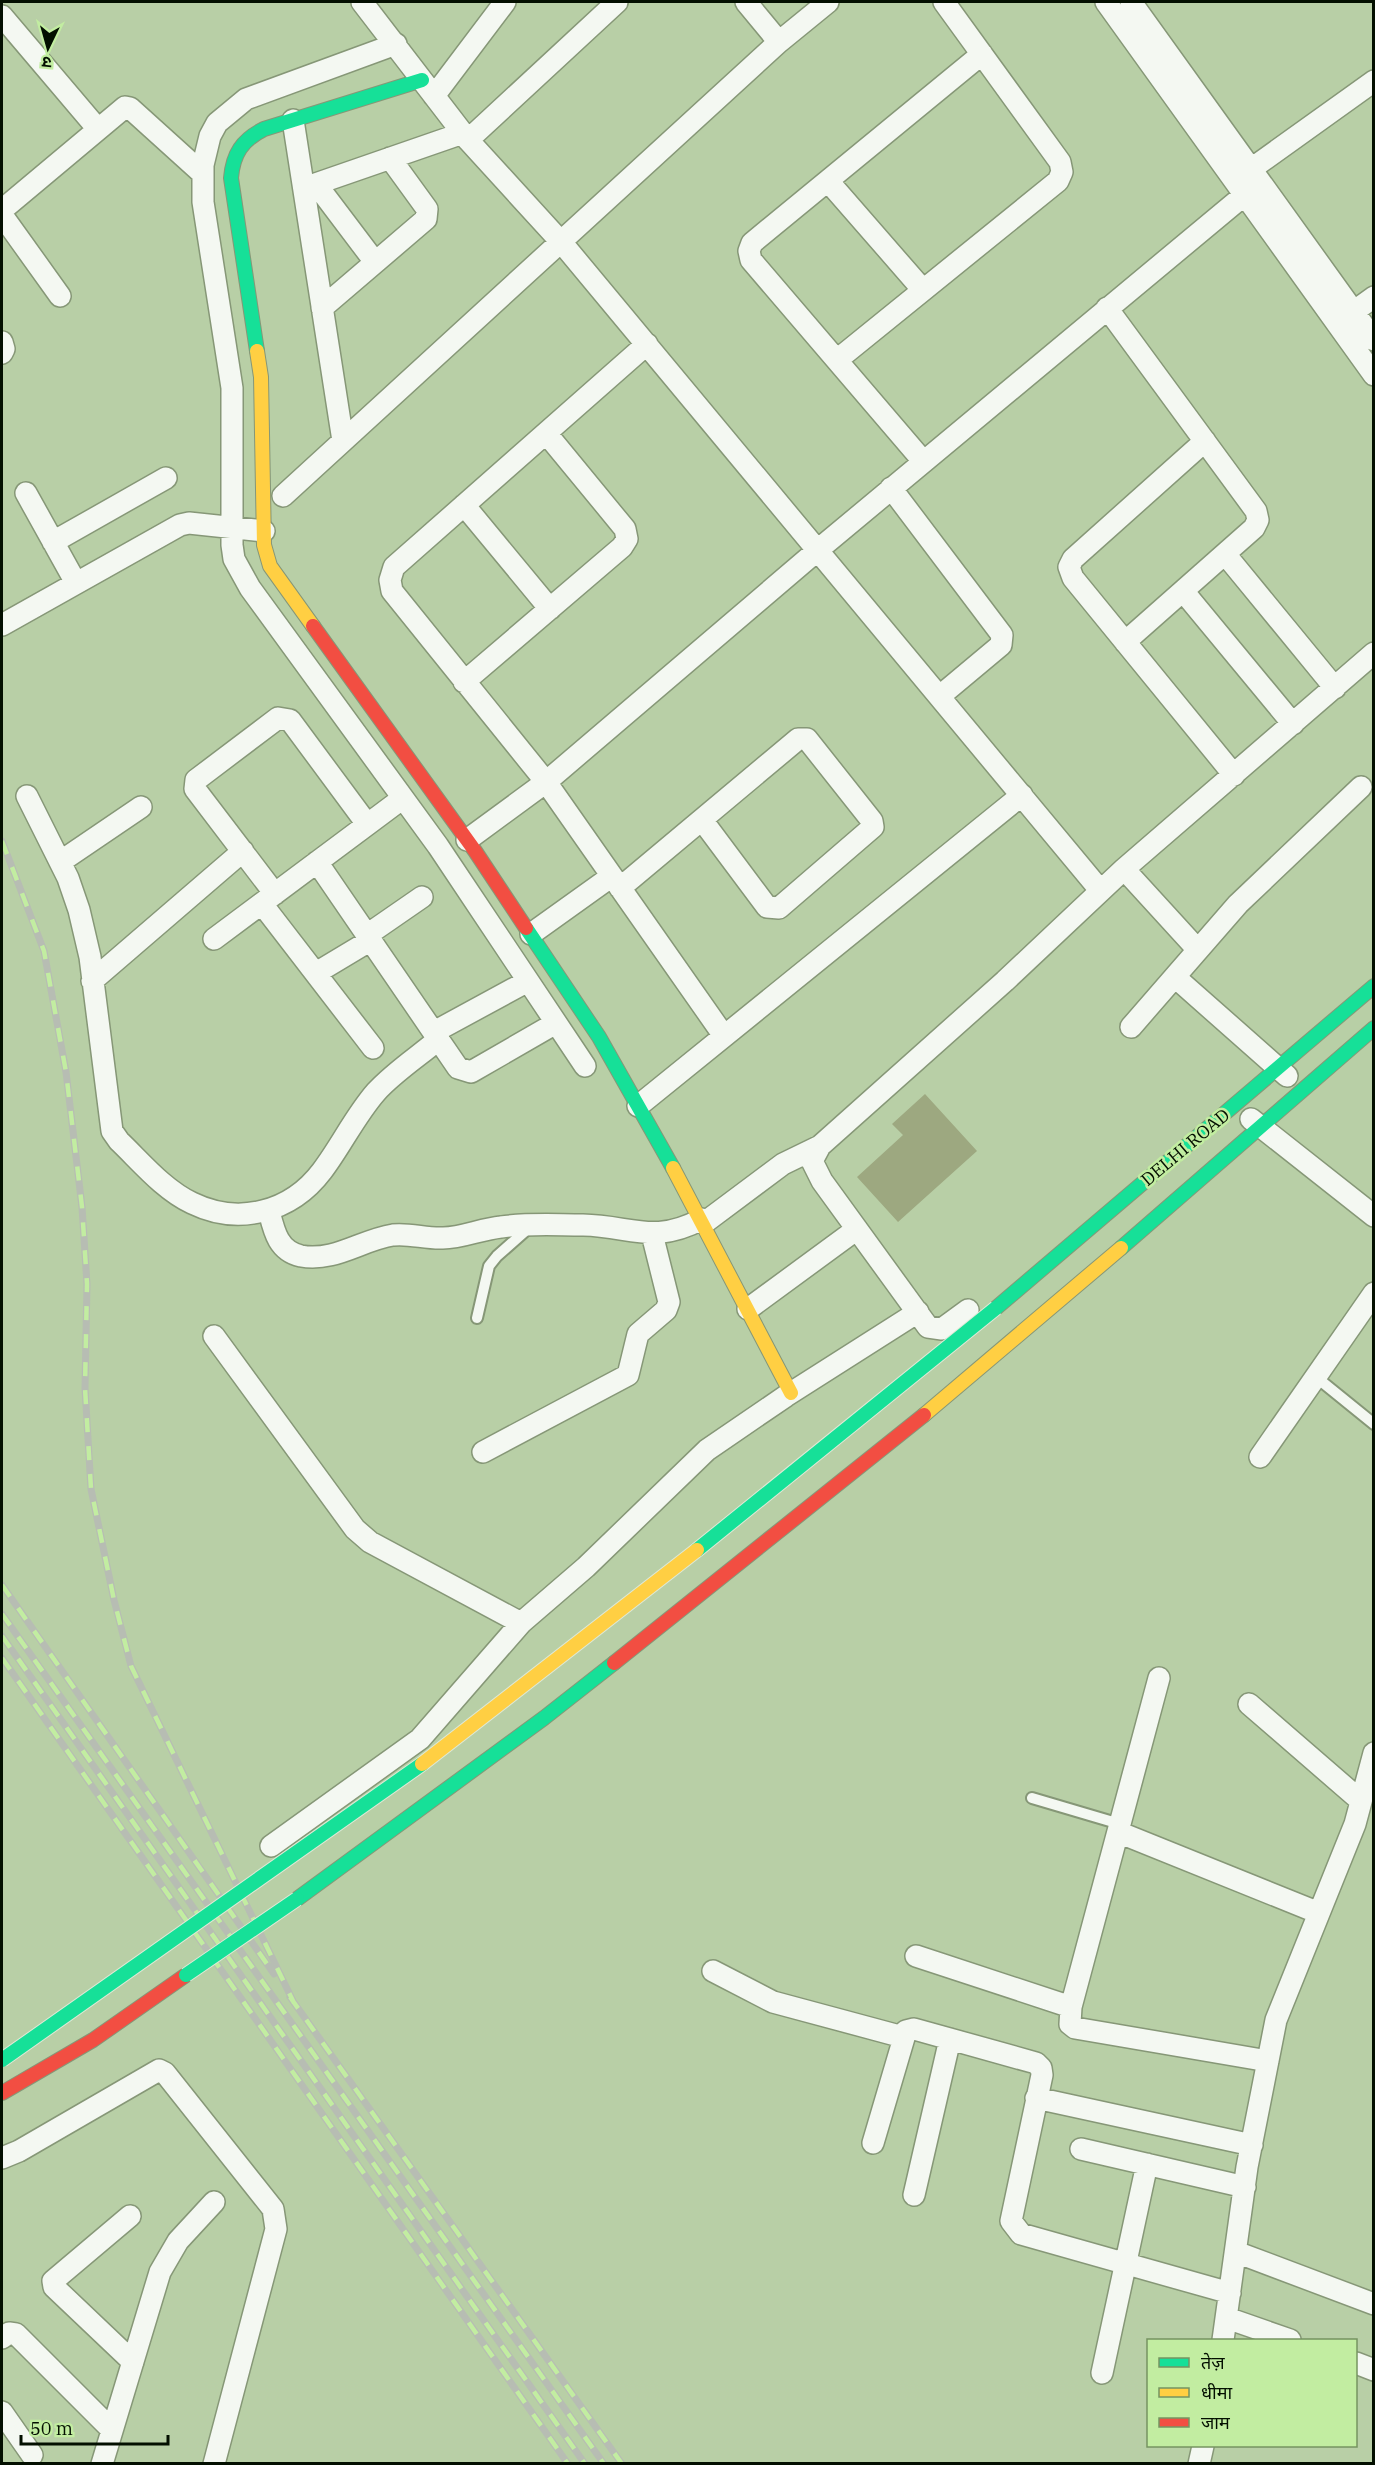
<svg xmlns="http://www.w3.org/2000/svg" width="1375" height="2465" viewBox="0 0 1375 2465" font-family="'IBM Plex Serif','Noto Sans Devanagari',serif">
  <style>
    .building { fill: #9da880 }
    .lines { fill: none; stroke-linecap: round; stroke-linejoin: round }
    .lane-casing { stroke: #869777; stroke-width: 14 }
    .street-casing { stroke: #869777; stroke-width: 24 }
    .fast-casing { stroke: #869777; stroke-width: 16 }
    .slow-casing { stroke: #869777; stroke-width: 16 }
    .jam-casing { stroke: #869777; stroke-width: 16 }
    .lane { stroke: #f4f8f2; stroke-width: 10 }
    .street { stroke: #f4f8f2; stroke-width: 21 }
    .fast { stroke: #16e098; stroke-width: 14 }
    .slow { stroke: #ffcf43; stroke-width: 14 }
    .jam { stroke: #f24e42; stroke-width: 14 }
    .rail-casing { stroke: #b7bdb3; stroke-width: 7 }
    .rail { stroke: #c2eda1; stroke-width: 4.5; stroke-dasharray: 14; stroke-linecap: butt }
    .fast-bridge-casing { stroke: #dfe9d7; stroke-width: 16; stroke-linecap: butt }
    .slow-bridge-casing { stroke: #dfe9d7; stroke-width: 16; stroke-linecap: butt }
    .fast-bridge { stroke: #16e098; stroke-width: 14 }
    .slow-bridge { stroke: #ffcf43; stroke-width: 14 }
    .labels { text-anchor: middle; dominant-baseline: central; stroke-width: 5; stroke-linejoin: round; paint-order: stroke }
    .street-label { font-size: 18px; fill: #030f00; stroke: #c2eda1 }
  </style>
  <rect width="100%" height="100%" fill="#b8cfa6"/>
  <path class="building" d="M925,1094L977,1151L898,1222L857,1177L903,1135L892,1124Z"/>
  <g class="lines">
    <g class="lane-casing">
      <path id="lane" d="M477,1318L489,1266L497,1256L531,1226
        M1316,1377L1374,1424
        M1032,1798L1120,1824"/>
    </g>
    <g class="street-casing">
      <path id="street" d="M362,2L468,140L562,243L1100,890
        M746,2L779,42
        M1106,2L1374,375
        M1131,2L1374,340
        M2,16L97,128
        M396,44L246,99L217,123L210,136L203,165V202L232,388V545L234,559L250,588L438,846L585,1066
        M434,96L505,2
        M293,120L343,441
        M468,140L617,2
        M1240,177L1374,81
        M828,181L923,290
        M316,184L375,262
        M304,188L463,133
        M2,210L125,107L130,108L203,174
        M2,215L60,296
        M322,308L426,219L427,209L390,158
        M1107,308L1256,511L1258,520L1254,528L1125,642
        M1342,320L1374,297
        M2,342L4,349L2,353
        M647,344L394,567L390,580L392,591L546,782L724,1036
        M837,360L1058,181L1062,172L1060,162L944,2
        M1205,441L1073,559L1069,567L1073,578L1234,775
        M923,461L751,260L749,251L752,243L982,54
        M891,488L1002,635L1001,645L940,696
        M26,493L76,583
        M283,496L779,42L828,2
        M464,505L550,609
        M53,542L166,478
        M1225,554L1335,688
        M1183,591L1293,724
        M2,625L180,525L189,523L264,531
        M464,682L622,547L627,539L625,529L546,433
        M27,796L68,878L79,910L90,957L112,1131L119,1141C141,1162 164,1190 192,1203C239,1226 291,1212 322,1171C341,1146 355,1116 376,1092C394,1072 419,1056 439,1039
        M467,840L546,782L819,549L1260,182
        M60,862L141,807
        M317,862L458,1068L471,1072L556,1023
        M1124,869L1198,950
        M620,888L798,739H807L872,821L873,827L779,908L767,907L702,820
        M275,894L195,789L196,780L278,718L290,720L367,824
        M262,904L373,1048
        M531,934L612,876
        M367,935L422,897
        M214,939L403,798
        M316,973L371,940
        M1175,977L1287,1076
        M92,981L243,851
        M1131,1027L1238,904L1361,787
        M434,1032L528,981
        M638,1106L1022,795
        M1251,1119L1374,1216
        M269,1211C274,1231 278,1251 301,1256C335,1262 361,1240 393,1235C410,1233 426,1239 443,1238C462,1238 481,1229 501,1227C527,1223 556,1225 583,1225C632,1226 653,1245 702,1219
        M704,1223L783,1164L820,1146
        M748,1309L857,1229
        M968,1310L942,1329L928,1327L822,1181L812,1161L820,1146L1005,981L1124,869L1374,653
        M214,1336L355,1529L370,1542L521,1623
        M483,1452L628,1375L638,1334L666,1310L669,1302L652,1234
        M1260,1457L1374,1293
        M1159,1678L1071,2007L1070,2024L1075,2028L1268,2061
        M1249,1704L1361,1801
        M1118,1832L1319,1913
        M271,1846L420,1739L521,1623L586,1567L707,1450L786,1396L918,1312
        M916,1956L1071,2007
        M713,1971L773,2002L903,2037
        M1036,2098L1252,2145
        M873,2143L906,2031L914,2029L1036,2063L1041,2068L1042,2075L1011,2221L1021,2234L1230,2293
        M1081,2149L1245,2187
        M2,2158L19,2151L159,2070L165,2073L273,2209L276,2229L214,2464
        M914,2195L950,2039
        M130,2216L53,2281L54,2287L133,2362
        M1236,2252L1374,2304
        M1227,2318L1290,2340
        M2,2338L9,2333L16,2334L112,2430
        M1223,2340L1247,2167L1276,2020L1355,1824L1374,1753
        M1356,2363L1374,2370
        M1102,2373L1147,2164
        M2,2412L32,2455
        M102,2464L160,2272L178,2241L214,2202
        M1199,2464L1203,2446"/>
    </g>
    <g class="fast-casing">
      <path id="fast" d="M257,351L231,178C233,154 242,140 264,129L422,80
        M526,928L599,1037L673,1168
        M1121,1248L1374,1028
        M996,1308L1374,986
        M297,1899L544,1718L614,1663"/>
    </g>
    <g class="slow-casing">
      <path id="slow" d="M257,351L261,377L264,545L270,566L313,626
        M673,1168L791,1393
        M924,1415L1121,1248"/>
    </g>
    <g class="jam-casing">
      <path id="jam" d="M313,626L475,851L526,928
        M614,1663L924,1415
        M2,2093L93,2040L186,1975"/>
    </g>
    <use href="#lane" class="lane"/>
    <use href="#street" class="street"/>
    <use href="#fast" class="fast"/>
    <use href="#slow" class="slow"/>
    <use href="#jam" class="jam"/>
    <g class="rail-casing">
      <path id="rail" d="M2,841L44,951L66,1072L82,1207L87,1284L85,1388L91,1489L114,1600L131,1666L294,2003
        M2,1585L274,1974
        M2,1614L604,2464
        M2,1636L585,2464
        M2,1658L568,2464
        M290,1997L622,2464"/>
    </g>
    <use href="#rail" class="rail"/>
    <g class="fast-bridge-casing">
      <path id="fast-bridge" d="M697,1550L996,1308
        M186,1975L297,1899
        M2,2060L422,1764"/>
    </g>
    <g class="slow-bridge-casing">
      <path id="slow-bridge" d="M422,1764L697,1550"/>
    </g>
    <use href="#fast-bridge" class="fast-bridge"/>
    <use href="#slow-bridge" class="slow-bridge"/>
  </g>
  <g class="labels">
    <g class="street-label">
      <text transform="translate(1185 1147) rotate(-40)">DELHI ROAD</text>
    </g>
  </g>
  <rect width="1375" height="2465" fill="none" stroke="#030f00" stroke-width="6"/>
  <rect x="1147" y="2339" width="210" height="108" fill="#c2eda1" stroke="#769461" stroke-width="1.5"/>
  <rect x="1159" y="2358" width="30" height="9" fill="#16e098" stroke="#769461" stroke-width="1.5"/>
  <text x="1201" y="2369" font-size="18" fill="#030f00">तेज़</text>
  <rect x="1159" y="2388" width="30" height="9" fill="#ffcf43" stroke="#769461" stroke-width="1.5"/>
  <text x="1201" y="2399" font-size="18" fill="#030f00">धीमा</text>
  <rect x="1159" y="2418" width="30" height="9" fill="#f24e42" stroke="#769461" stroke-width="1.5"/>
  <text x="1201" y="2429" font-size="18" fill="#030f00">जाम</text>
  <g transform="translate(48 48) rotate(185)" stroke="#c2eda1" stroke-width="4.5" paint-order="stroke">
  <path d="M0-4.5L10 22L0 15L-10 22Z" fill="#030f00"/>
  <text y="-9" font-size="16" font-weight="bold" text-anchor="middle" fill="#030f00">उ</text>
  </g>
  <path d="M21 2435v9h147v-9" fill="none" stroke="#030f00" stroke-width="3"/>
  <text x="30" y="2435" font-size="18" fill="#030f00" stroke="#c2eda1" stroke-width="4.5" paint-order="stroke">50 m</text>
</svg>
